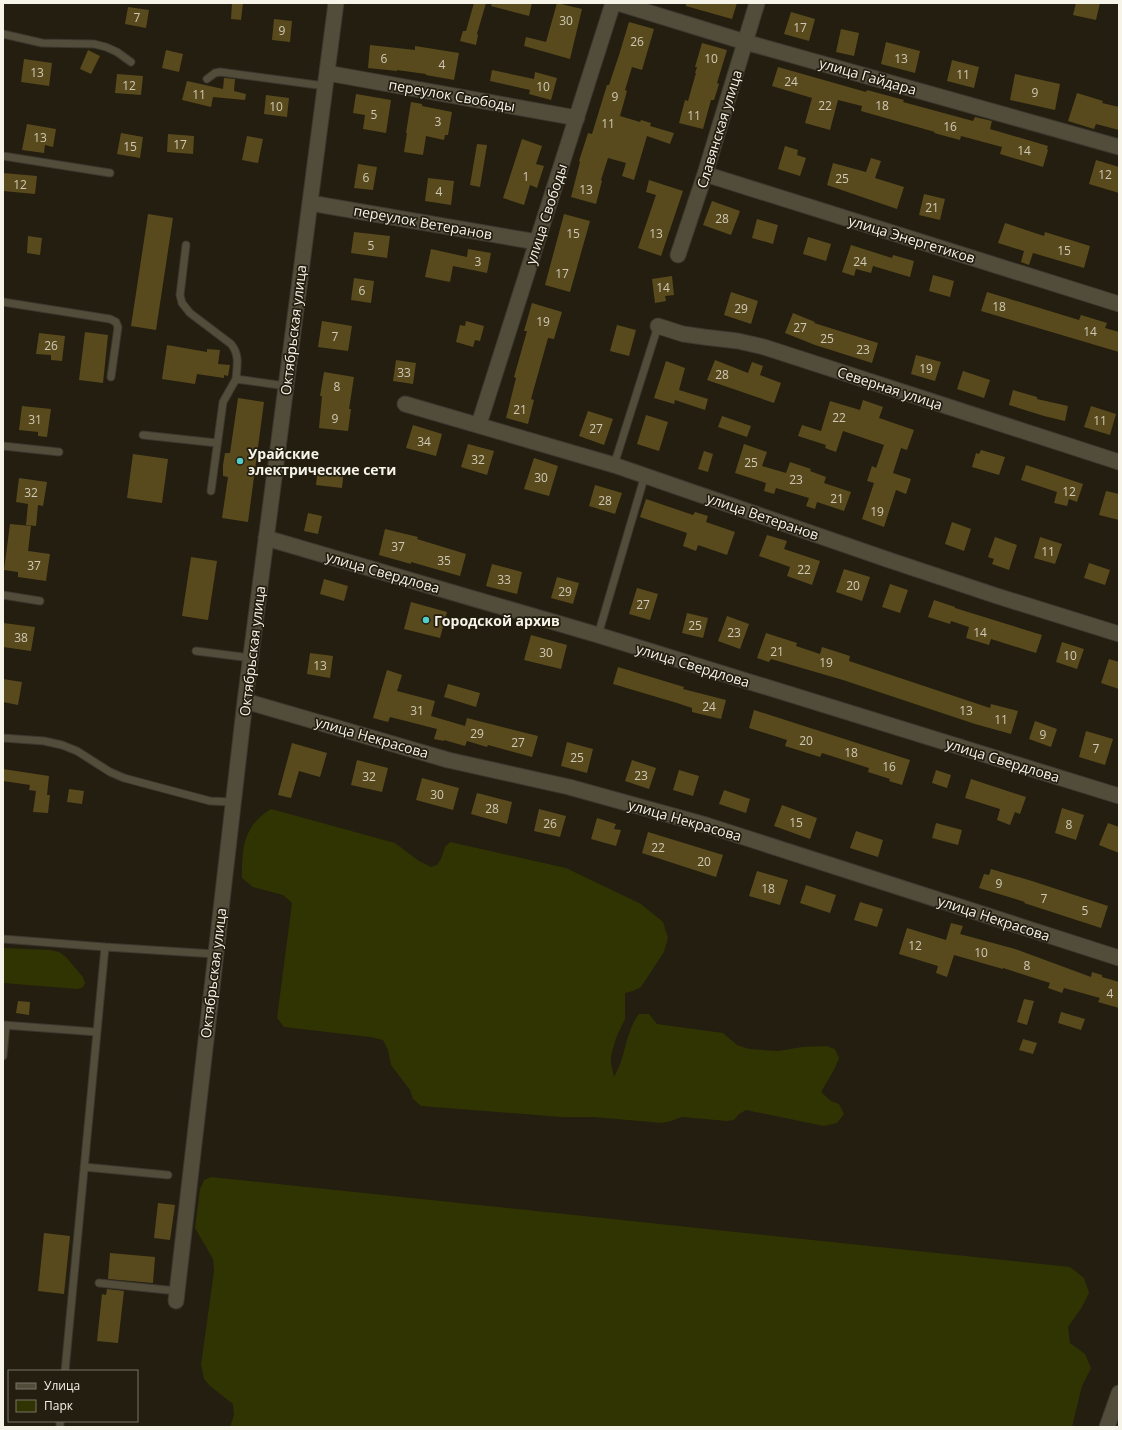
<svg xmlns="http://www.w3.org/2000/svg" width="1122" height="1430" viewBox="0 0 1122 1430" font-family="'Open Sans',sans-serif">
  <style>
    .green { fill: #303402 }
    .building { fill: #594a1d }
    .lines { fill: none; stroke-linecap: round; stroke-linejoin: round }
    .service-casing { stroke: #3c372f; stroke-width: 9 }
    .minor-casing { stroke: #3c372f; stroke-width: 17 }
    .service { stroke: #524c3b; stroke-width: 7 }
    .minor { stroke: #524c3b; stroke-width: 15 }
    .poi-dot { fill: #53cdc9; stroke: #231e0f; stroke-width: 1.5 }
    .labels { text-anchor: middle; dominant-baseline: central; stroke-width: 3.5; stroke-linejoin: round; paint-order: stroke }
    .number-label { font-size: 12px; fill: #cfc9b6 }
    .street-label { font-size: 14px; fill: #f6f3e9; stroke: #231e0f }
    .poi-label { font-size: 14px; font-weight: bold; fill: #f6f3e9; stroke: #231e0f; text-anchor: start }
  </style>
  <rect width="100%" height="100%" fill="#231e0f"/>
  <path class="green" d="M271,809L395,843L419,861L431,867L437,865L441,859L445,847L450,842L566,868L641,904L663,922L668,938L664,952L641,987L633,991L625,993V1019L616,1038L611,1056V1063L614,1077C626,1058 625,1032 639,1014H649L657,1024L723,1033L737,1045L749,1049L778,1051L802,1047L826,1046L835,1049L839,1058L834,1070L821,1092L831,1101L839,1104L844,1114L837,1123L824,1126L746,1110L739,1114L734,1120L727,1121L682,1117L671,1121L662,1123L593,1117H561L421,1106L413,1099L410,1090L391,1065L388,1050L383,1040L370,1037L284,1027L277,1018L292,903L283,895L253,887L242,878C242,848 243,826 271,809Z
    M3,948L50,950L59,952L66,957L83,977L85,983L83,987L78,989L3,983Z
    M211,1177L1070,1267L1084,1278L1089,1293L1082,1307L1068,1327L1070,1343L1085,1354L1091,1368L1082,1386L1072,1427H230L234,1415L233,1404L210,1386L204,1379L201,1365L214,1271L213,1259L195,1228L200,1189L204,1180Z"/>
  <path class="building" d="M232,3H243L241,20L231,19Z
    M474,3H486L477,34L478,35L476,45L460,41L463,31H466Z
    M492,3H532L529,16L491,6Z
    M557,3L582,9L570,59L524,46L526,37L546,42Z
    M686,3H737L732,19L686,6Z
    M1076,3H1100L1096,20L1073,15Z
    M128,7L149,10L146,28L125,24Z
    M791,12L815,19L809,41L784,34Z
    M274,19L292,21L290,42L272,40Z
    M629,22L654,29L642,70L632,67L625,90L627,91L620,116L640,122L641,120L651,123L650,126L674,133L670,144L647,136L634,180L622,176L626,163L608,158L601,180L602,181L596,204L571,197L580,162L579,161L588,133L592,134L607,85H609L619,55Z
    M841,29L859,33L854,56L836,52Z
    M886,42L920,51L915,73L881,64Z
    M702,43L727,50L717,83L719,84L714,100H711L703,129L679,123L685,100L688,101L696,73H695L697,67H695Z
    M370,45L415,50V46L459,53L454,80L426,75V74L397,70V71L368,68Z
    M88,50L100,56L91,74L80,69Z
    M166,50L183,54L179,72L162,68Z
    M24,59L52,63L49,86L21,82Z
    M952,60L979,67L974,88L947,81Z
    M778,67L866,92L867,90L904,100L903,102L973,121L975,117L992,121L990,129L1048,146L1047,149L1048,150L1043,167L1000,154L1002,147L961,136L960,140L934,133L935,132L861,111L862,106L838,100L830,130L805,123L812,98L772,86Z
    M492,70L534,79L535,72L557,78L551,100L529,94L530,90L490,81Z
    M117,74L143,76L141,95L115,93Z
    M1015,74L1060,84L1055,110L1010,100Z
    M224,78L235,79L234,91L246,94L245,100L213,97L211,107L182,100L187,81L223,89Z
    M1077,93L1103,101L1102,103L1119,107V130L1096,124L1094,129L1068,121Z
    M356,94L391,100L386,133L363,129L365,115L353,113Z
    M266,95L289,98L287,117L264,114Z
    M411,102L422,104V106L452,112L448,135H445L444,140L426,136L423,155L404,152L407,133H406Z
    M27,124L56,129L53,147L45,145L44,153L22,150Z
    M121,133L143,137L140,158L117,154Z
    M168,134L194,136L193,154L167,152Z
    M247,136L263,139L258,163L242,160Z
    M522,139L542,146L536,164L544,166L537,188L530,185L524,205L503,198Z
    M477,144L487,145L480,187L470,185Z
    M785,146L798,150L797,155L806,158L800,176L778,169Z
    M871,158L881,161L875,178L904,187L897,209L827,185L833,163L866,172Z
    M1096,160L1119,167V193L1089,184Z
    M358,164L377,167L373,190L354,188Z
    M3,173L37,176L35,194L3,191Z
    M428,178L454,181L451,205L425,201Z
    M649,180L683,191L661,256L638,248L656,195L646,192Z
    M924,194L945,199L940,220L919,215Z
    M712,201L740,211L731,235L703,225Z
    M148,214L173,218L156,330L131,326Z
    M564,214L590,221L570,292L545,285Z
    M757,219L778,225L773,244L752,238Z
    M1005,223L1044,236L1045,232L1090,246L1084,268L1033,253L1029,265L1021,262L1024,251L998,243Z
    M354,232L390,236L387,258L351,253Z
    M28,236L42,238L40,255L27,253Z
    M808,237L831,244L826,261L803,254Z
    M851,245L892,258L893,255L914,261L910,277L873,266L871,273L856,269L854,276L842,272Z
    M431,249L467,257L468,249L491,253L487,273L453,266L450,282L425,277Z
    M933,275L954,281L950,297L929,291Z
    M672,276L674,295L665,296L666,301L655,303L652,279Z
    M354,278L374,281L371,303L351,300Z
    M731,292L758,301L751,324L724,315Z
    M987,292L1079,320L1081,315L1107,323L1105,328L1119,332V352L981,311Z
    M532,303L562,312L554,339L548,338L531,399L534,400L528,424L506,418L516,378L514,377L527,331H524Z
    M793,313L815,322L814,323L878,343L872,363L815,345L785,333Z
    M322,321L352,326L348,351L318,347Z
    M466,321L484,326L480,341L475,340L473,347L456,342L460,325L465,326Z
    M617,325L636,330L629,356L610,351Z
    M85,332L108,335L103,383L79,380Z
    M39,333L65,336L62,361L51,360V355L36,354Z
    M167,345L207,352V349L220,350L218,364L230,365L228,376L224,375V378L197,374L195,384L162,379Z
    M916,355L941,362L935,381L911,374Z
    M396,360L416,363L413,384L393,381Z
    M715,360L748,373L752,362L763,366L760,375L781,383L774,403L707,380Z
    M666,361L685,368L679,390L708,399L705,410L675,400L674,404L654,398Z
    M963,371L990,380L984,398L957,389Z
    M324,372L354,377L349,409H351L348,431L319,428L322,396H320Z
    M1013,390L1037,397V399L1068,406L1065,421L1044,416L1009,405Z
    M238,398L264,402L248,522L222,518L228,477L223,476V465L225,453H230Z
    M863,400L883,407L879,418L914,430L907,450L901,448L893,473L911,479L906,494L896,490L884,527L862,519L874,483L867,481L872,466L876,468L884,445L843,431L836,452L825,448L826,445L798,436L802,425L821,431L830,401L860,410Z
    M22,406L51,409L47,437L38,436V432L19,430Z
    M1091,406L1116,414L1110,435L1084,427Z
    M588,411L613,419L604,445L579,436Z
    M646,415L668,422L659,451L637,444Z
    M722,416L751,426L747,437L718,427Z
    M413,425L442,434L436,456L406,448Z
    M468,444L494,451L487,475L461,467Z
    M744,444L767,452L762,466L786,473L790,462L811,469L810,471L826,477L824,483L851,492L844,511L817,502L815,509L806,506L809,498L776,488L774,494L764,491L766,483L735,473Z
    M981,450L1005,457L999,475L972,467L976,453L979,454Z
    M704,451L713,454L708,472L698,469Z
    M133,454L168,459L162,503L127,498Z
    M534,458L558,466L549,496L524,489Z
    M1026,465L1083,484L1077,502L1069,499L1067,506L1054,503L1057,492L1021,480Z
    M318,466L344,469L342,488L316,485Z
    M19,478L47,482L43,506L38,505L36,526L26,525L28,504L16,502Z
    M595,485L622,493L615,514L589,506Z
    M1106,491L1119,494V520L1099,515Z
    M646,499L693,515L695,512L708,516L706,522L735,532L727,555L698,545L696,551L683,546L687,533L640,517Z
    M308,513L322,516L318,534L304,531Z
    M952,522L971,529L964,551L945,544Z
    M10,524L31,526L28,551L50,554L46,581L18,577V572L4,570Z
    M385,529L418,537L417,539L466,554L460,576L411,562V564L379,555Z
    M767,535L787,541L784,549L820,561L812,585L787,576L790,567L759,556Z
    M995,537L1017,545L1009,570L992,564L994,559L988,557Z
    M1040,537L1062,544L1055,564L1034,558Z
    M191,557L217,561L208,620L182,616Z
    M1089,563L1110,570L1105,585L1084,578Z
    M492,564L522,572L517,594L486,586Z
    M844,569L870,577L862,601L836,592Z
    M557,577L579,583L573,604L551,598Z
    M324,579L348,586L344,601L320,594Z
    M890,584L908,590L900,613L882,607Z
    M637,588L658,594L650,620L629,614Z
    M934,600L955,607V608L1042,635L1036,653L991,639L989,645L966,638L969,627L951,621L950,624L928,617Z
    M411,602L447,612L440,638L404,629Z
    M687,613L708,618L703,638L682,633Z
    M727,616L749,624L740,649L718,641Z
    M3,623L35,627L31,651L3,647Z
    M766,633L797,643L796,646L820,654L822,647L850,656L849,661L990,708L991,704L1018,711L1011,734L975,724L843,680L771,659L769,662L757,658Z
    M531,635L567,645L561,669L524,660Z
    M1062,642L1084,649L1077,669L1056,662Z
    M310,653L333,656L330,678L307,674Z
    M1109,659L1119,662V689L1101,683Z
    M618,667L684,687L683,689L726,700L721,719L692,712V708L677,703L613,684Z
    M387,670L402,675L397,691L435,701L431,716L465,726L467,718L538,736L532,757L488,745L487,747L467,741L465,746L444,740V741L434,739L437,729L390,717L388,722L373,718Z
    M3,679L22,682L18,705L3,702Z
    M448,684L480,693L476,707L444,697Z
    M754,710L910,760L902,785L889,781L890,779L868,772L869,768L822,753L820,757L785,746L787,740L749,728Z
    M1035,721L1057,729L1051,747L1029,739Z
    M1086,731L1113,739L1105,765L1079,757Z
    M567,742L593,749L587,773L561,766Z
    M292,743L327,753L320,777L299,771L291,798L278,795Z
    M357,760L388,768L382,792L351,785Z
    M632,760L656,768L649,789L625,781Z
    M3,769L49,776L47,795H50L48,813L33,812L36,791L29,790L30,785L3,781Z
    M679,770L699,776L693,796L673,790Z
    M936,770L951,775L947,788L932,783Z
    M422,778L459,788L453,810L416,800Z
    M971,779L1026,797L1020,814L1015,812L1010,825L997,820L1000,809L965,798Z
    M69,789L84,791L82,804L67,802Z
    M724,790L750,799L746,813L719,804Z
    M477,793L512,802L507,824L471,814Z
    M782,805L817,818L810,839L774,826Z
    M1062,808L1084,815L1076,840L1055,833Z
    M539,809L566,816L560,837L534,831Z
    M597,818L616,824L614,829L621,830L616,846L591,839Z
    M936,823L962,830L958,845L932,838Z
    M1108,823L1119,827V853L1099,845Z
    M856,831L883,840L878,857L850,848Z
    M648,832L723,855L716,877L642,853Z
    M991,869L1032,881L1108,906L1101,928L1024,903L1025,902L979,888L984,874L989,875Z
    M757,871L788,880L780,905L749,896Z
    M806,885L836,895L830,913L800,903Z
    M860,902L883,909L877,927L854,920Z
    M951,923L963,926L960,934L1015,949L1091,977L1092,972L1102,975V977L1119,982V1008L1098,1002L1100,998L1064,988L1062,993L1048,988L1050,983L1003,968V969L954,955L947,977L936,973L938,966L899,954L907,928L946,940Z
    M1024,999L1034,1001L1027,1025L1017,1022Z
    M18,1001L30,1002L29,1015L16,1013Z
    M1061,1012L1085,1019L1081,1030L1058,1023Z
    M1023,1039L1037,1043L1033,1054L1019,1050Z
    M158,1203L175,1205L170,1240L154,1238Z
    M44,1233L70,1236L64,1294L38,1291Z
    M110,1253L155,1257L153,1283L108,1279Z
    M107,1289L124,1291L118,1343L97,1341L102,1294L106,1295Z"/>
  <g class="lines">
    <g class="service-casing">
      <path id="service" d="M3,34L42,43L94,44L106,47L117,52L131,62
        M207,79L215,73L220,72L325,86
        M3,156L110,173
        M186,245L180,295L182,303L190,313L231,344C240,355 237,366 236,379L286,386
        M3,302L110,319L116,322L118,327L111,377
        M143,435L217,443
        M3,446L59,452
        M614,465L658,326
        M211,491L223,402L236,379
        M3,595L40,601
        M598,635L645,475
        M196,651L251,658
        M3,738L44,741L62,745L77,751L110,772L124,778L210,801L233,802
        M3,939L105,947
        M3,1025L97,1032
        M3,1056L6,1025
        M84,1167L168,1175
        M99,1283L177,1291
        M65,1371L105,947L215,954
        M60,1427V1421"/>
    </g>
    <g class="minor-casing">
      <path id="minor" d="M618,3L745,42L1119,147
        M327,73L577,118
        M705,174L1119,304
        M310,203L537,242
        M678,255L705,174L757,3
        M658,326L683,334L704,337L738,341L764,347L1119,462
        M405,404L614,465L889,560L997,596L1119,634
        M479,424L613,3
        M266,538L598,635L1119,796
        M245,701L448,760L569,787L706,825L1119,958
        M176,1301L245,701L336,3
        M1107,1427L1119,1393"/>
    </g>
    <use href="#service" class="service"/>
    <use href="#minor" class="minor"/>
  </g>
  <g class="poi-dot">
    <circle cx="240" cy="461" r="4"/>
    <circle cx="426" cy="620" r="4"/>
  </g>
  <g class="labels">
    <g class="number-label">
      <text x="137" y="17">7</text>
      <text x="566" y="20">30</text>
      <text x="800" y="27">17</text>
      <text x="282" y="30">9</text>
      <text x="637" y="41">26</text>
      <text x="384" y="58">6</text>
      <text x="711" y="58">10</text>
      <text x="901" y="58">13</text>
      <text x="442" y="64">4</text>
      <text x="37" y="72">13</text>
      <text x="963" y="74">11</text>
      <text x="791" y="81">24</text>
      <text x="129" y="85">12</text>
      <text x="543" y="86">10</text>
      <text x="1035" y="92">9</text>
      <text x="199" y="94">11</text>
      <text x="615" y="96">9</text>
      <text x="825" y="105">22</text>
      <text x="882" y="105">18</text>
      <text x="276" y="106">10</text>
      <text x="374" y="114">5</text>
      <text x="694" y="115">11</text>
      <text x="438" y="121">3</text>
      <text x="608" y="123">11</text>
      <text x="950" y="126">16</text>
      <text x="40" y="137">13</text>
      <text x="180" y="144">17</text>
      <text x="130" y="146">15</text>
      <text x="1024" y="150">14</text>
      <text x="1105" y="174">12</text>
      <text x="526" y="176">1</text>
      <text x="366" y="177">6</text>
      <text x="842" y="178">25</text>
      <text x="20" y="184">12</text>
      <text x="586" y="189">13</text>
      <text x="439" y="191">4</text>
      <text x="932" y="207">21</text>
      <text x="722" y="218">28</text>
      <text x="573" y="233">15</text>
      <text x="656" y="233">13</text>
      <text x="371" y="245">5</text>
      <text x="1064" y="250">15</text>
      <text x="478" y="261">3</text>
      <text x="860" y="261">24</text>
      <text x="562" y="273">17</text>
      <text x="663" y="287">14</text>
      <text x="362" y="290">6</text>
      <text x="999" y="306">18</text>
      <text x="741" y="308">29</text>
      <text x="543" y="321">19</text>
      <text x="800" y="327">27</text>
      <text x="1090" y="331">14</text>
      <text x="335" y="336">7</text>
      <text x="827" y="338">25</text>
      <text x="51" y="345">26</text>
      <text x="863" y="349">23</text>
      <text x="926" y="368">19</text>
      <text x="404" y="372">33</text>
      <text x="722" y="374">28</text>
      <text x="337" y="386">8</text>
      <text x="520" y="409">21</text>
      <text x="839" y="417">22</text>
      <text x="335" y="418">9</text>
      <text x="35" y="419">31</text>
      <text x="1100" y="420">11</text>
      <text x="596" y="428">27</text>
      <text x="424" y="441">34</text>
      <text x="478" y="459">32</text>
      <text x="751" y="462">25</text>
      <text x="541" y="477">30</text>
      <text x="796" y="479">23</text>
      <text x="1069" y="491">12</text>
      <text x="31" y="492">32</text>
      <text x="837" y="498">21</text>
      <text x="605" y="500">28</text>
      <text x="877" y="511">19</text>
      <text x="398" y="546">37</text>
      <text x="1048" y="551">11</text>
      <text x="444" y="560">35</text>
      <text x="34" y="565">37</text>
      <text x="804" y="569">22</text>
      <text x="504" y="579">33</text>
      <text x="853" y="585">20</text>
      <text x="565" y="591">29</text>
      <text x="643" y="604">27</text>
      <text x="695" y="625">25</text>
      <text x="734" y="632">23</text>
      <text x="980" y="632">14</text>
      <text x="21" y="637">38</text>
      <text x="777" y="651">21</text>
      <text x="546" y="652">30</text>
      <text x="1070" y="655">10</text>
      <text x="826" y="662">19</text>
      <text x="320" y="665">13</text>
      <text x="709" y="706">24</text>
      <text x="417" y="710">31</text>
      <text x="966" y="710">13</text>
      <text x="1001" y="719">11</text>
      <text x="477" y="733">29</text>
      <text x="1043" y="734">9</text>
      <text x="806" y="740">20</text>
      <text x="518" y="742">27</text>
      <text x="1096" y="748">7</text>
      <text x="851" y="752">18</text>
      <text x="577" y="757">25</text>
      <text x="889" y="766">16</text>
      <text x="641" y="775">23</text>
      <text x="369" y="776">32</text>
      <text x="437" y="794">30</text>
      <text x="492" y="808">28</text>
      <text x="796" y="822">15</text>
      <text x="550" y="823">26</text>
      <text x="1069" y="824">8</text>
      <text x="658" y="847">22</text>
      <text x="704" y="861">20</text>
      <text x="999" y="883">9</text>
      <text x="768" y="888">18</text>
      <text x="1044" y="898">7</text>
      <text x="1085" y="910">5</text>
      <text x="915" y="945">12</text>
      <text x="981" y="952">10</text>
      <text x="1027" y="965">8</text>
      <text x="1110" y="993">4</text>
    </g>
    <g class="street-label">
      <text transform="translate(868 76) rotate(16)">улица Гайдара</text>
      <text transform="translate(452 95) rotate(10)">переулок Свободы</text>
      <text transform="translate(719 129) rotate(-73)">Славянская улица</text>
      <text transform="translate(546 214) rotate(-72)">улица Свободы</text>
      <text transform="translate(423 222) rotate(10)">переулок Ветеранов</text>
      <text transform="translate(912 239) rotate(17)">улица Энергетиков</text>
      <text transform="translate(293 330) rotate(-83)">Октябрьская улица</text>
      <text transform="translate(890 388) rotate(18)">Северная улица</text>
      <text transform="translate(763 516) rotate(19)">улица Ветеранов</text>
      <text transform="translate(383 572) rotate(16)">улица Свердлова</text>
      <text transform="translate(252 651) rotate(-83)">Октябрьская улица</text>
      <text transform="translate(693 665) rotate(17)">улица Свердлова</text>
      <text transform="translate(372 737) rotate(16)">улица Некрасова</text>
      <text transform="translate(1003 760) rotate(17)">улица Свердлова</text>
      <text transform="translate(685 820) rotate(16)">улица Некрасова</text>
      <text transform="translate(994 918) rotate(18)">улица Некрасова</text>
      <text transform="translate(213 973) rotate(-83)">Октябрьская улица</text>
    </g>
    <g class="poi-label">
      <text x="248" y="453">Урайские<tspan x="248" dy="16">электрические сети</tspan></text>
      <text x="434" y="620">Городской архив</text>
    </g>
  </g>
  <rect width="1122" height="1430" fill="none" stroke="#f6f3e9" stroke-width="8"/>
  <rect x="8" y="1370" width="130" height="52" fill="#231e0f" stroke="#777366"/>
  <rect x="16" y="1383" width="20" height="6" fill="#524c3b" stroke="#777366"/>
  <text x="44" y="1390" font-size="12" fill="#f6f3e9">Улица</text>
  <rect x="16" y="1400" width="20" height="12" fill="#303402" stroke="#777366"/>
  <text x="44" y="1410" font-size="12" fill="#f6f3e9">Парк</text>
</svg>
